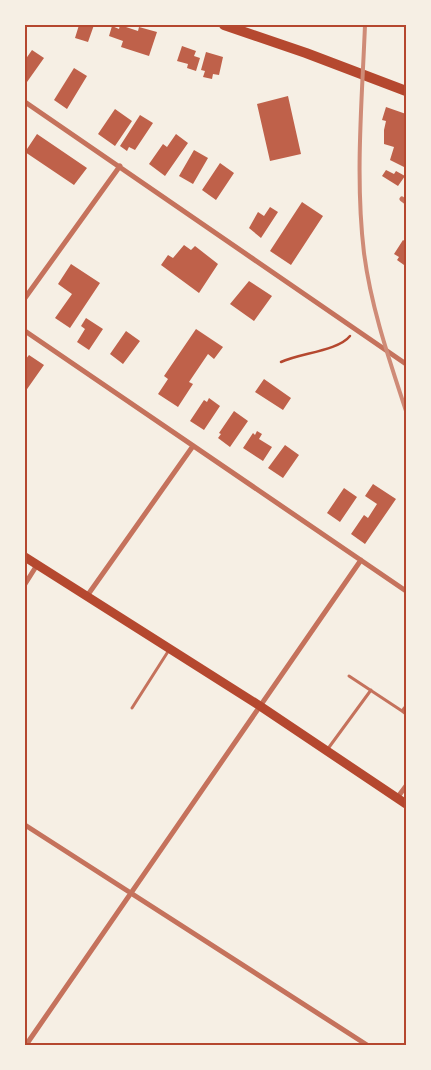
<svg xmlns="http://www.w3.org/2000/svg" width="431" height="1070" viewBox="0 0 431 1070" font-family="'Source Serif 4',serif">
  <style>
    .building { fill: #bf614a }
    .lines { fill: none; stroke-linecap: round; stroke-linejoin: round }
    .path { stroke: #b5482f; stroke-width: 2.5 }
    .service { stroke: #c5725c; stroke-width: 3 }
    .minor { stroke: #c5725c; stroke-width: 5 }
    .secondary { stroke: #b5482f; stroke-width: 9 }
    .primary { stroke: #b5482f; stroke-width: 10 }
    .rail { stroke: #cf8b77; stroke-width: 4 }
    .neatline { fill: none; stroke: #b5482f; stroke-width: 2 }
  </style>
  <rect width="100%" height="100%" fill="#f6efe4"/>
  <path class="building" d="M79,25H94L88,42L75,38Z
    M120,25L138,31L139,27L157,32L149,56L121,47L123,41L109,36L112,26L119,29Z
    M182,46L196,51L194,56L200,58L196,71L187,68L188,64L177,61Z
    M32,50L44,58L27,82L25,81V60Z
    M206,52L223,57L219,75L213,74L212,79L203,77L205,71L201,70Z
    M74,68L87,76L67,109L54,100Z
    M288,96L301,154L270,161L257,104Z
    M386,107L406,114V168L390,160L394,147L384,144V130L386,121L382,120Z
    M115,109L132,121L115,146L98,134Z
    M140,115L153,123L135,150L129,147L127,151L120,146Z
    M37,134L87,168L74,185L25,152Z
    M176,134L188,143L165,176L149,164L163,144L167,147Z
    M194,150L208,158L193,184L179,176Z
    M220,163L234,173L216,200L202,190Z
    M386,170L394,174L396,171L405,176L398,186L382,176Z
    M302,202L323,216L291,265L270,251Z
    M270,207L278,212L261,238L249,228L258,212L264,216Z
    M403,240L406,242L404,265L397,260L399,257L394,254Z
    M184,245L191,250L195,246L218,264L199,293L161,265L168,255L173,258Z
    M71,264L100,283L70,328L55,318L72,294L58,284Z
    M249,281L272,296L254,321L230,304Z
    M86,318L103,329L89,350L77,342L85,329L81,326Z
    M196,329L223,347L214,359L208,354L189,382L193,384L178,407L158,394L168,379L164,376Z
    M126,331L140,341L123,364L110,354Z
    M29,355L44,365L25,392V360Z
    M264,379L291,398L283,410L255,392Z
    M209,398L220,406L204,430L190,421L204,400L207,402Z
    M234,411L248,421L230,447L218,438L221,434L219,433Z
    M257,431L262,434L259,439L272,447L263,461L243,448L253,433L255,435Z
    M285,445L299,455L283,478L268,468Z
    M373,484L396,499L365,544L351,534L364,515L368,518L377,504L365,496Z
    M344,488L357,497L340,522L327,513Z"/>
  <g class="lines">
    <path class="path" d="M281,362C300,353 338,351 350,336"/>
    <path class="service" d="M349,676L402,711
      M406,706L402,711L406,714
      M132,708L169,650
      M327,750L371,690"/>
    <path class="minor" d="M25,102L406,364
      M402,199L406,202
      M25,298L120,166
      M25,331L406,591
      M25,584L37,565
      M87,596L193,446
      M397,798L406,786
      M25,825L367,1045
      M26,1045L361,560"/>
    <path class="secondary" d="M25,557L260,706L406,804"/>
    <path class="primary" d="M224,25L306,53L406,91"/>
    <path class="rail" d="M365,25C362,101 355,178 364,253C371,307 389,359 406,411"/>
  </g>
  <rect width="431" height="1070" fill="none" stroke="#f6efe4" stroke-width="52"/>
  <rect x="26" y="26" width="379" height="1018" class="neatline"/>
</svg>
